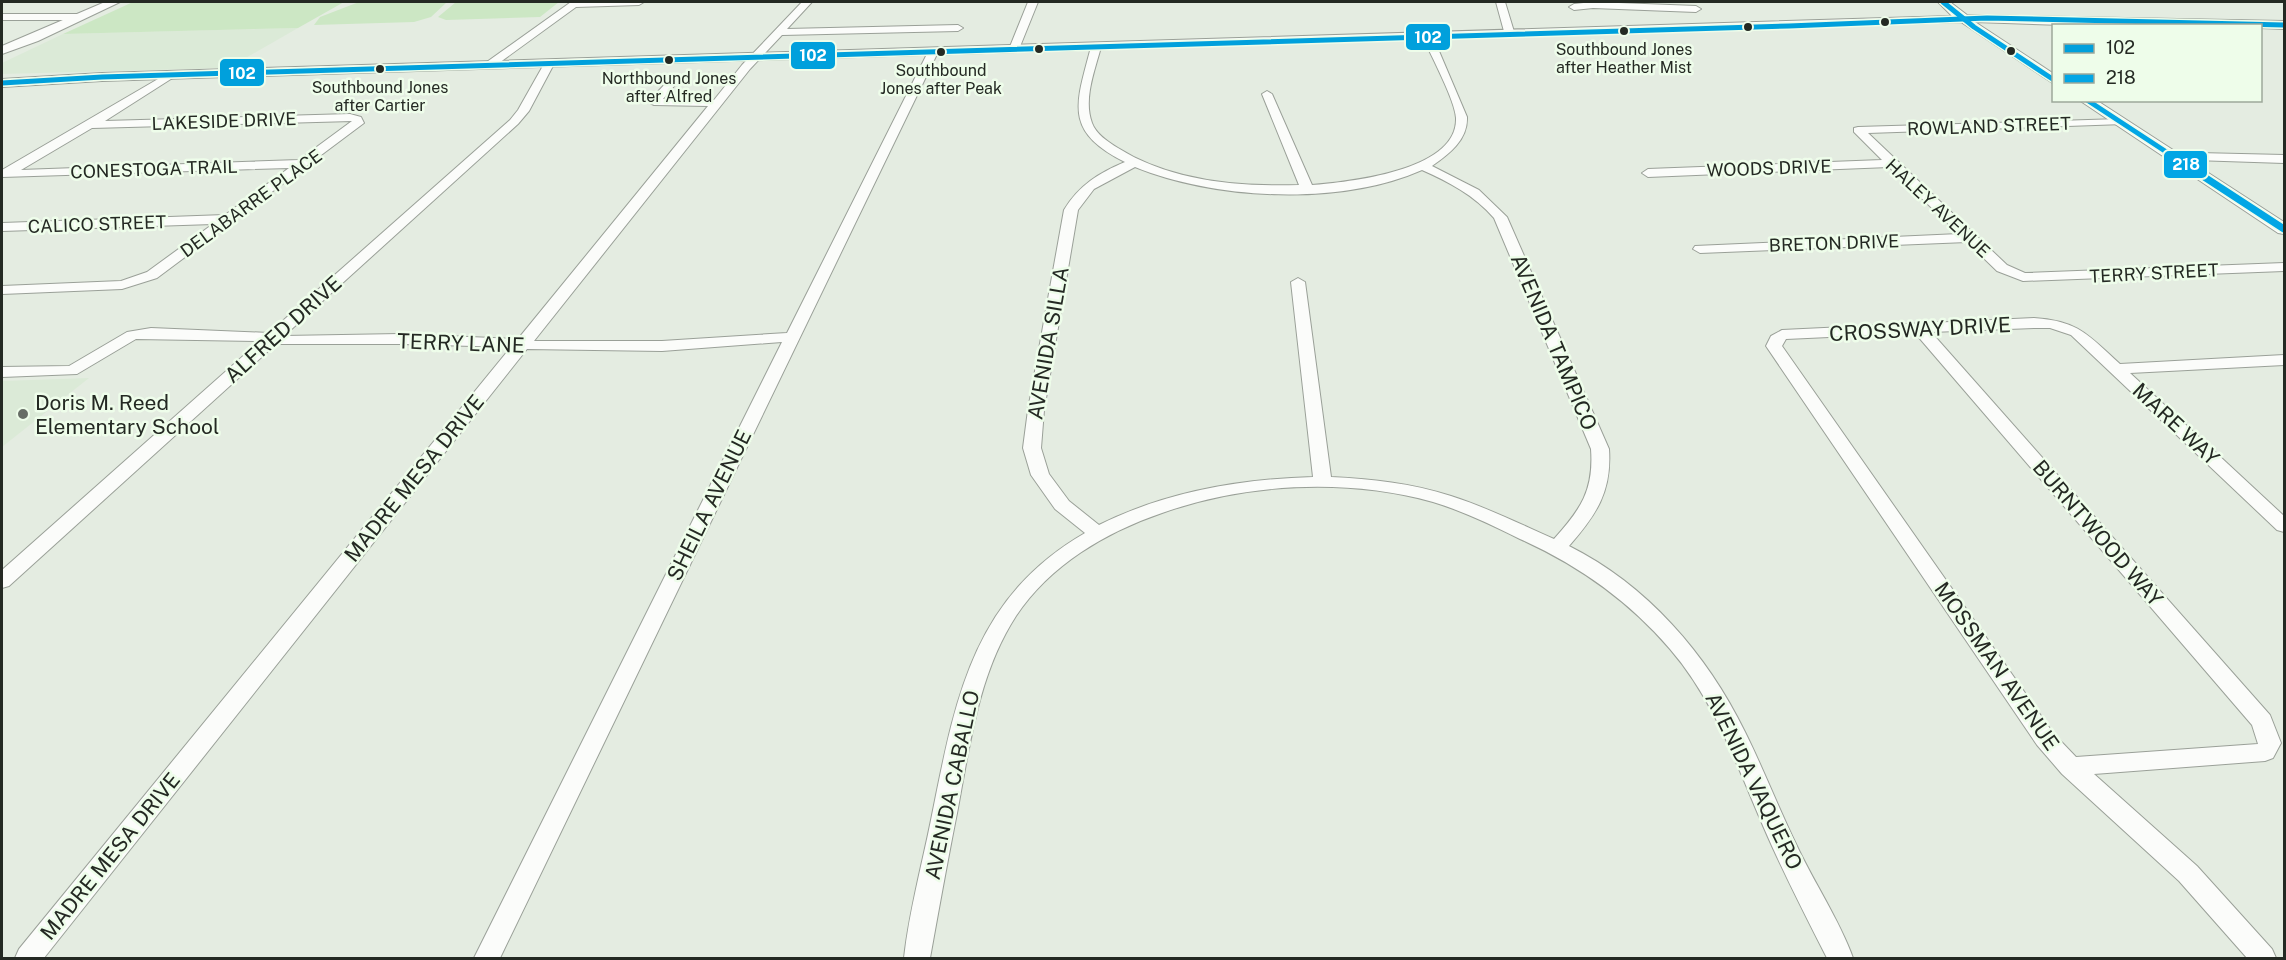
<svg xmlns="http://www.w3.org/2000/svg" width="2286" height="960" viewBox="0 0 2286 960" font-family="'Public Sans',sans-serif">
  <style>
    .built { fill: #dbead7 }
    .green { fill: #cce7c4 }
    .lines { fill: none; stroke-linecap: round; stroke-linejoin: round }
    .minor-casing { stroke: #9aa098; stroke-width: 2 }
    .major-casing { stroke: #9aa098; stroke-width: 2 }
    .minor { fill: #fbfcfa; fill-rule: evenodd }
    .major { fill: #fbfcfa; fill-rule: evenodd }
    .bus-1-casing { stroke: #eefdea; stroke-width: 8 }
    .bus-2-far1-casing { stroke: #eefdea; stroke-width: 8 }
    .bus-2-casing { stroke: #eefdea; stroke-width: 10 }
    .bus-1 { stroke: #00a0dc; stroke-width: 5 }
    .bus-2-far1 { stroke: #02a6e5; stroke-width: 5 }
    .bus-2 { stroke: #02a6e5; stroke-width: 7 }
    .bus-dot { fill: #242923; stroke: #eefdea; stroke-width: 2 }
    .poi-dot { fill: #676d66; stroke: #eefdea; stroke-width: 2 }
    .labels { text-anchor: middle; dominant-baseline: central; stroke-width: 5; stroke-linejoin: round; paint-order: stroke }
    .far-bus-label { font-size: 16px; fill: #242923; stroke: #eefdea }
    .far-street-label { font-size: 18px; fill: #242923; stroke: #eefdea }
    .street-label { font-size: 21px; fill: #242923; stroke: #eefdea }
    .poi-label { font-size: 21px; fill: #242923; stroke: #eefdea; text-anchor: start }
    .line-badge { stroke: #eefdea; stroke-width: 2 }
    .badge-label { font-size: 16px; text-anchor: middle; font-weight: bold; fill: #fff }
  </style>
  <rect width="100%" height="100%" fill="#e4ece1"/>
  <path class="built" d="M298,28L228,68L2,74V63L63,34Z
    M89,378L2,447V381Z"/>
  <path class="green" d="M133,2H344L298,28L63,34Z
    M359,2H447L431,17L414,22L314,25L320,17Z
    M456,2H559L540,17L446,20L438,17Z"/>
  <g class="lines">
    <g class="minor-casing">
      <path id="minor" d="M571,2H644L639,5L576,7L492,68H484V64Z
        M802,2H812L787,29L958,25L963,28L958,31L782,35L750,69L534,341H662L787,333L928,52L937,50L938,52L500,958H474L782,342L662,351L527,349L44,958H15L19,949L511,347L400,344H276L9,586L2,588V570L260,341L136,339L77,374L2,377V367L69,366L127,332L151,328L269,333L510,120L518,110L544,64L549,61L554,64L529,111L518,124L284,336L400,334L518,339L708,106L654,105L648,102L650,100L666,83L670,82L675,85L663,99L714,100L742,65Z
        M1028,2H1038L1019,49L1010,51L1009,49Z
        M1496,2H1505L1515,35L1513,37L1505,35Z
        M1593,2L1696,6L1701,9L1696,12L1593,8L1574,10L1569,7L1574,4Z
        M2,14H78L83,17L78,20H2Z
        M1428,34L1433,37L1467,117C1468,140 1449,154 1432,166L1479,190L1507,217L1609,449C1612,492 1596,515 1569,546C1647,585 1707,654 1745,732C1763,768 1778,807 1796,844C1813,881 1840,921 1853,958H1827C1805,915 1783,872 1764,828C1737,766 1715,701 1670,649C1628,600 1578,565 1520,539C1492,525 1463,511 1433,502C1347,478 1246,483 1162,513C1106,532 1050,565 1016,616C979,673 970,743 958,808C948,858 939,908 930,958H904C909,912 922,865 931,820C955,701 971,599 1085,533L1055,509L1031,475L1023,448L1028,410L1064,210C1079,185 1099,173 1125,162C1063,131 1076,104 1091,47L1096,44L1101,47C1095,70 1083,99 1092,123C1096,134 1108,142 1118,148C1170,181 1239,187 1299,185L1262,94L1267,91L1272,94L1312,185C1348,182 1458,171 1456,118C1455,100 1431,56 1423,37ZM1135,167C1217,200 1340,206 1422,170C1449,182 1474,195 1494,218L1591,449C1594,490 1581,509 1554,539C1520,524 1486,507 1451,496C1411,483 1372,479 1331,477L1305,282L1298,278L1291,282L1313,477C1240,479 1165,492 1099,525L1069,501L1049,474L1041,448L1044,410L1078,210L1094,189Z
        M170,72L174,73V77L105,121L350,114L361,117L364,123L157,278L122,289L2,294V286L121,281L147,272L213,224L2,231V223L225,215L289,168L2,177V170ZM352,121L299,160L21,170L92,128Z
        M2120,119L2126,122L2124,124L1868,133L2007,265L2025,273L2284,263V271L2023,281L1997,271L1967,242L1700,253L1693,249L1695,246L1959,234L1889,167L1648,177L1642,173L1648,169L1882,160L1854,132V128L1858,127Z
        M2198,153L2284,155V163L2194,160V154Z
        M2034,318C2079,321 2088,335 2120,364L2284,355V365L2130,373L2284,516V532L2277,530L2071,335L2050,328H2034L1931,332L2270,715L2281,743L2273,758L2265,761L2094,774L2197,866L2272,949L2276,958H2247L2179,881L2062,774L2037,745L1766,346L1771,336L1782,330ZM1915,333L2252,725L2258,744L2076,757L2053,733L1782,346L1786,339Z"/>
    </g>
    <g class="major-casing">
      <path id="major" d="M105,2H120L38,41L2,54V46Z
        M1938,2H1950L1967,15L2284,21V29L2260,28V26H2093L1975,22L2054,74V84L1961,22L102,81L2,87V79L102,73L1952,16Z
        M2079,100H2096L2284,222V234L2278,233Z"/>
    </g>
    <use href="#minor" class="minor"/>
    <use href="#major" class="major"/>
    <g class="bus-1-casing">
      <path id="bus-1" d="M2,83L102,77L1789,26L1987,18L2284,25"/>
    </g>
    <g class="bus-2-far1-casing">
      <path id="bus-2-far1" d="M1943,2L1974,27L2054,80
        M2087,100L2171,155"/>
    </g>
    <g class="bus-2-casing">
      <path id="bus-2" d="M2169,154L2284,229"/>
    </g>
    <use href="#bus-1" class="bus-1"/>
    <use href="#bus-2-far1" class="bus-2-far1"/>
    <use href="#bus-2" class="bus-2"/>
  </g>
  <g class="bus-dot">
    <circle cx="1885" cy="22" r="5"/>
    <circle cx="1748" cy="27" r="5"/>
    <circle cx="1624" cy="31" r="5"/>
    <circle cx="1039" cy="49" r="5"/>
    <circle cx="2011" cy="51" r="5"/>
    <circle cx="941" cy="52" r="5"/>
    <circle cx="669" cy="60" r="5"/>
    <circle cx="380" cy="69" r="5"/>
  </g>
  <circle class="poi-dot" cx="23" cy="414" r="6"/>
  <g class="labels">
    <g class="far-bus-label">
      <text x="1624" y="49">Southbound Jones<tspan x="1624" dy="18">after Heather Mist</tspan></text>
      <text x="941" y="70">Southbound<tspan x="941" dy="18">Jones after Peak</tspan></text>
      <text x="669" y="78">Northbound Jones<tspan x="669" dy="18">after Alfred</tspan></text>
      <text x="380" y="87">Southbound Jones<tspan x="380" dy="18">after Cartier</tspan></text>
    </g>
    <g class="far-street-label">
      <text transform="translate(224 121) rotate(-2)">LAKESIDE DRIVE</text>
      <text transform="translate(1989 126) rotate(-2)">ROWLAND STREET</text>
      <text transform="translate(1769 168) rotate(-2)">WOODS DRIVE</text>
      <text transform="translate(154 169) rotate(-2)">CONESTOGA TRAIL</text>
      <text transform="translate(251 203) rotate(-36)">DELABARRE PLACE</text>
      <text transform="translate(1938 208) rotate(43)">HALEY AVENUE</text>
      <text transform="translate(97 224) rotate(-2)">CALICO STREET</text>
      <text transform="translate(1834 243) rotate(-2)">BRETON DRIVE</text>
      <text transform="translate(2154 273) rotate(-3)">TERRY STREET</text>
    </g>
    <g class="street-label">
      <text transform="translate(283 329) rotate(-42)">ALFRED DRIVE</text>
      <text transform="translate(1920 329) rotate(-3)">CROSSWAY DRIVE</text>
      <text transform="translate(1554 342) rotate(67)">AVENIDA TAMPICO</text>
      <text transform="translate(461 343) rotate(2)">TERRY LANE</text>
      <text transform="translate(1048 343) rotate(-80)">AVENIDA SILLA</text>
      <text transform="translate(2176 424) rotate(43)">MARE WAY</text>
      <text transform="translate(414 478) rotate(-51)">MADRE MESA DRIVE</text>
      <text transform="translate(709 505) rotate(-64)">SHEILA AVENUE</text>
      <text transform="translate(2098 533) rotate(49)">BURNTWOOD WAY</text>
      <text transform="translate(1997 666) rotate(55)">MOSSMAN AVENUE</text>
      <text transform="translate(1754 781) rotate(64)">AVENIDA VAQUERO</text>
      <text transform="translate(952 785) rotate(-78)">AVENIDA CABALLO</text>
      <text transform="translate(110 856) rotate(-51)">MADRE MESA DRIVE</text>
    </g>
    <g class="poi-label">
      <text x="35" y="402">Doris M. Reed<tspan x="35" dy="24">Elementary School</tspan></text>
    </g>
  </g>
  <g class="line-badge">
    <rect x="1405" y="23" width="46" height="28" rx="6" fill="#00a0dc"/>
    <rect x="790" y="41" width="46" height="29" rx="6" fill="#00a0dc"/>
    <rect x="219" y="58" width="46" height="29" rx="6" fill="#00a0dc"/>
    <rect x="2163" y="150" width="45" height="29" rx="6" fill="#02a6e5"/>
  </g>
  <g class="badge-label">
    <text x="1428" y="43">102</text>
    <text x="813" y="61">102</text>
    <text x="242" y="79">102</text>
    <text x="2186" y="170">218</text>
  </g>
  <rect width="2286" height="960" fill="none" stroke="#242923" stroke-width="6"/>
  <rect x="2052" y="24" width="210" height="78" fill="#eefdea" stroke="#9da89a" stroke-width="1.5"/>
  <rect x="2064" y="44" width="30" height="9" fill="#00a0dc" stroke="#9da89a" stroke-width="1.5"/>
  <text x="2106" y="54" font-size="18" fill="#242923">102</text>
  <rect x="2064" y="74" width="30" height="9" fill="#02a6e5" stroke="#9da89a" stroke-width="1.5"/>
  <text x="2106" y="84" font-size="18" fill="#242923">218</text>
</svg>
